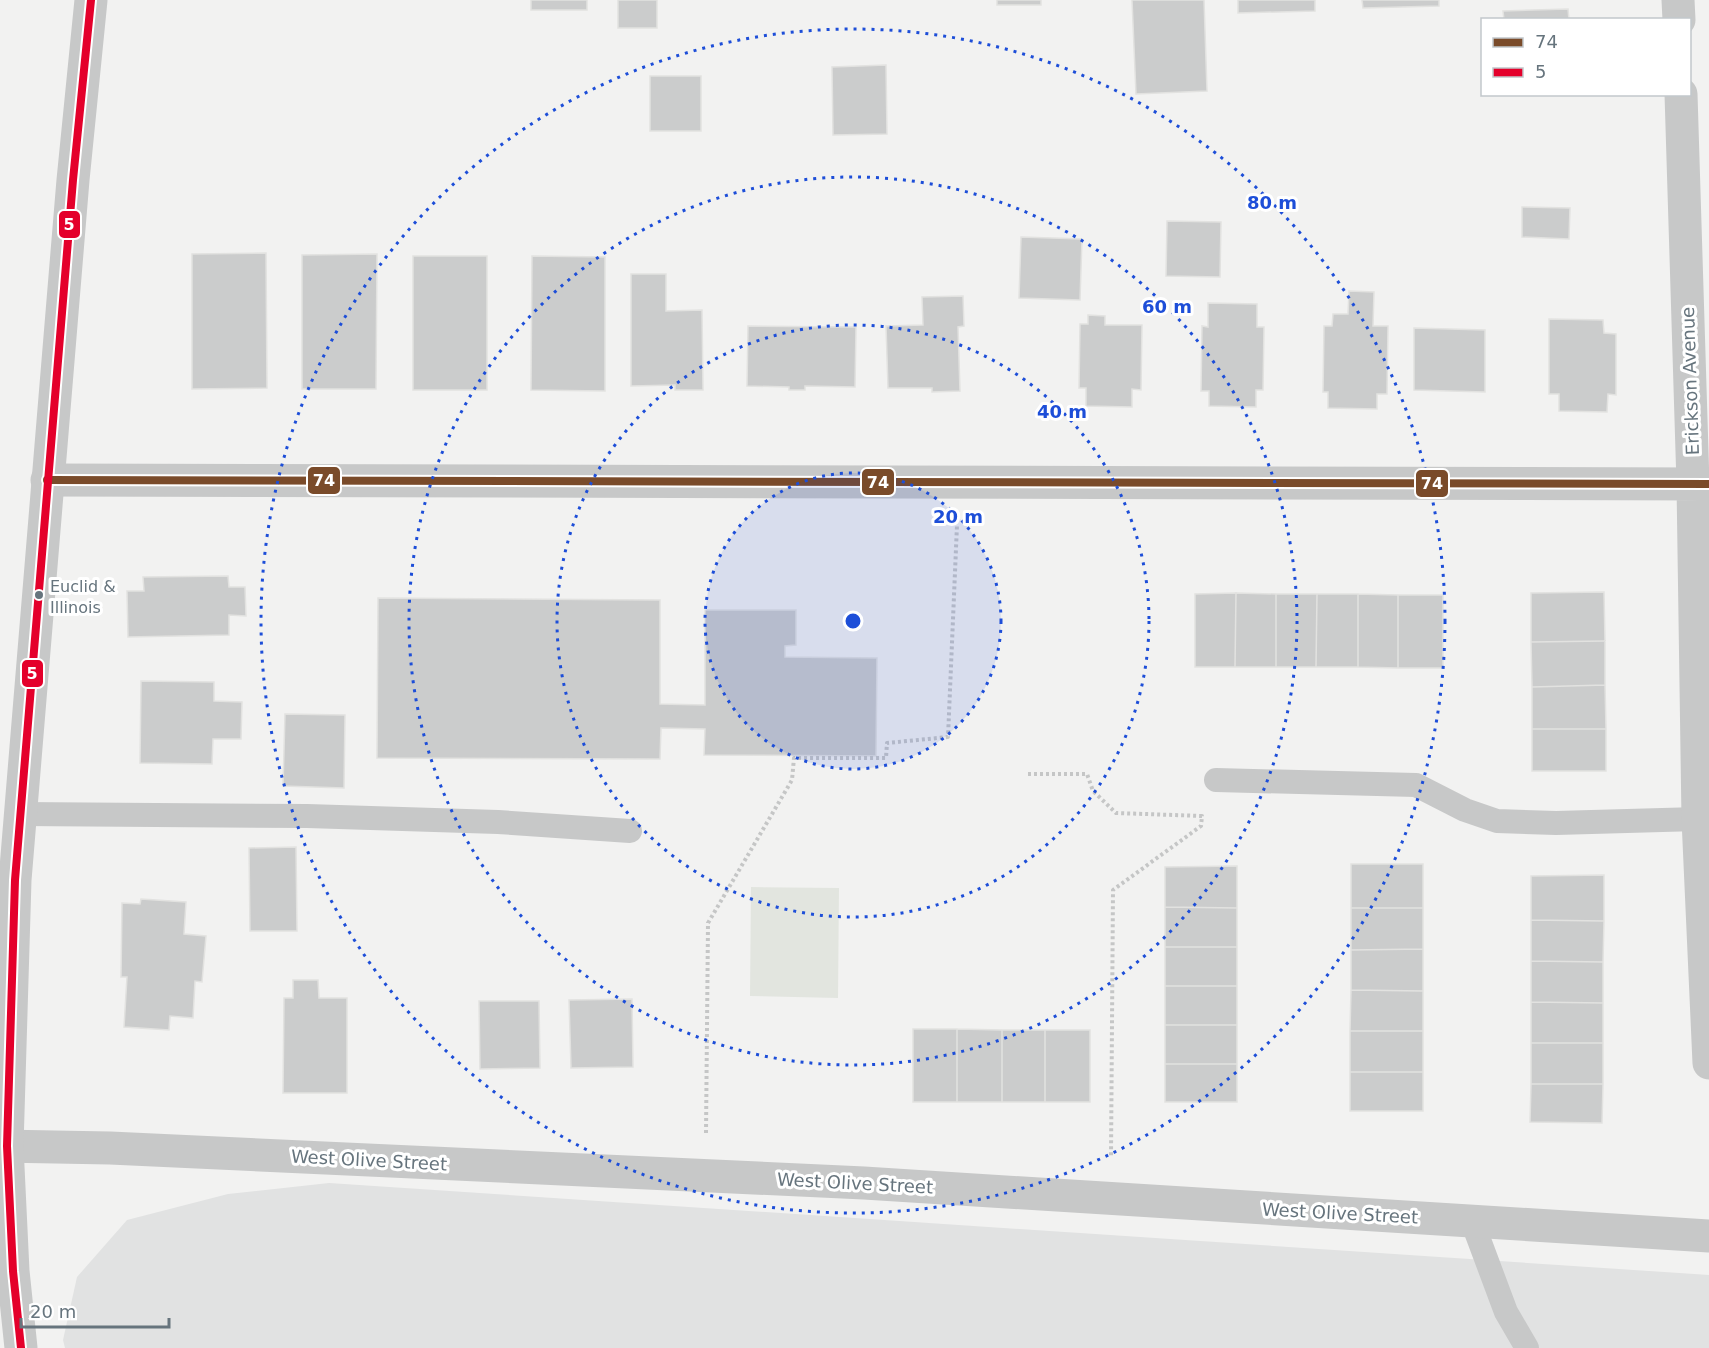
<svg xmlns="http://www.w3.org/2000/svg" width="1709" height="1348" viewBox="0 0 1709 1348" font-family="'DejaVu Sans',sans-serif">
  <style>
    .built { fill: #e1e2e2 }
    .green { fill: #e2e5df }
    .building { fill: #cbcccc; stroke: #e2e2e0; stroke-width: 1.5 }
    .lines { fill: none; stroke-linecap: round; stroke-linejoin: round }
    .path { stroke: #c5c6c6; stroke-width: 4; stroke-dasharray: 3 3; stroke-linecap: butt }
    .service { stroke: #c7c8c8; stroke-width: 24 }
    .minor { stroke: #c7c8c8; stroke-width: 33 }
    .tertiary { stroke: #c7c8c8; stroke-width: 33 }
    .bus-1-casing { stroke: #fff; stroke-width: 12 }
    .bus-2-casing { stroke: #fff; stroke-width: 12 }
    .bus-1 { stroke: #7a4b2a; stroke-width: 8 }
    .bus-2 { stroke: #e4002b; stroke-width: 8 }
    .ring { fill: none; stroke: #1d4ed8; stroke-width: 3; stroke-dasharray: 3 6 }
    .bus-dot { fill: #66747d; stroke: #fff; stroke-width: 2 }
    .labels { text-anchor: middle; dominant-baseline: central; stroke-width: 6; stroke-linejoin: round; paint-order: stroke }
    .bus-label { font-size: 16px; fill: #66747d; stroke: #fff; text-anchor: start }
    .street-label { font-size: 18px; fill: #66747d; stroke: #fff }
    .centre { fill: #1d4ed8; stroke: #fff; stroke-width: 3 }
    .ring-label { font-size: 18px; text-anchor: middle; font-weight: bold; fill: #1d4ed8; stroke: #fff; stroke-width: 6; stroke-linejoin: round; paint-order: stroke }
    .line-badge { stroke: #fff; stroke-width: 2 }
    .badge-label { font-size: 16px; text-anchor: middle; font-weight: bold; fill: #fff }
  </style>
  <rect width="100%" height="100%" fill="#f2f2f1"/>
  <path class="built" d="M329,1183L1709,1275V1348H65L63,1340L77,1277L127,1220L228,1194Z"/>
  <path class="green" d="M751,887L839,888L838,998L750,996Z"/>
  <path class="building" d="M531,0H587V10H531Z
    M618,0H657V28H618Z
    M997,0H1041V5H997Z
    M1132,0H1204L1207,91L1136,94Z
    M1238,0H1315V11L1238,13Z
    M1362,0H1439V6L1363,8Z
    M1568,9L1569,20H1504L1503,11Z
    M886,65L887,134L833,135L832,67Z
    M650,76H701V131H650Z
    M1522,207L1570,208L1569,239L1522,237Z
    M1167,221L1221,222L1220,277L1166,276Z
    M1021,237L1082,239L1080,300L1019,298Z
    M266,253L267,388L192,389V254Z
    M377,254L376,389H302V255Z
    M413,256H487V390H413Z
    M532,256L605,257V391L531,390Z
    M631,274H666V311L702,310L703,390H675V385L631,386Z
    M1349,291L1374,292L1373,326H1388L1387,394H1377V409L1328,408V392H1323L1324,326H1332L1333,314H1348Z
    M963,296L964,326L958,327L960,391L932,392V388H888L886,326L923,325L922,297Z
    M1208,303L1257,304V327H1264L1263,390H1256V407L1209,406V391H1201L1202,326L1208,327Z
    M1088,315L1105,316V325H1142L1141,390L1132,389V407L1086,406V388H1079L1080,324H1088Z
    M1549,319L1603,320L1604,333L1616,334V395L1608,394L1607,412L1559,411V394H1549Z
    M748,326L856,327L855,387L805,386V390H789V387L747,386Z
    M1414,328L1485,330V392L1414,390Z
    M228,576L229,587H245L246,616L229,615V635L128,637L127,591H144L143,577Z
    M1604,592L1605,641L1531,642V593Z
    M1236,593L1235,667H1195V594Z
    M1236,593L1276,594V667H1235Z
    M1276,594H1317L1316,667H1276Z
    M1317,594H1358V667H1316Z
    M1358,594L1398,595V668L1358,667Z
    M1398,595H1443V668H1398Z
    M378,598L660,600V704L705,705V610H796V645L785,646V657L877,658L876,756L704,755L705,729L661,728L660,759L377,758Z
    M1605,641V685L1532,687L1531,642Z
    M141,681L214,682V701L242,702L241,739H213L212,764L140,763Z
    M1605,685L1606,729H1532V687Z
    M285,714L345,715L344,788L283,786Z
    M1532,729H1606V771H1532Z
    M296,847L297,931H250L249,848Z
    M1351,864H1423V908H1351Z
    M1237,866V908L1165,907V867Z
    M1604,875V921L1531,920V876Z
    M141,899L186,902L184,934L206,936L202,982L195,981L193,1018L170,1016L169,1030L124,1027L127,977H121L122,903L140,904Z
    M1165,907L1237,908V947H1165Z
    M1351,908H1423V949L1351,950Z
    M1531,920L1604,921L1603,962L1531,961Z
    M1165,947H1237V986H1165Z
    M1423,949V991L1351,990V950Z
    M1531,961L1603,962V1003L1531,1002Z
    M293,980H318L319,998H347V1093H283L284,998H293Z
    M1165,986H1237V1025H1165Z
    M1351,990L1423,991V1031H1350Z
    M632,999L633,1067L571,1068L569,1000Z
    M479,1001H539L540,1068L480,1069Z
    M1531,1002L1603,1003V1043H1531Z
    M1165,1025H1237V1064H1165Z
    M913,1029H957V1102H913Z
    M957,1029L1002,1030V1102H957Z
    M1002,1030H1045V1102H1002Z
    M1045,1030H1090V1102H1045Z
    M1350,1031H1423V1072H1350Z
    M1531,1043H1603V1084H1531Z
    M1165,1064H1237V1102H1165Z
    M1350,1072H1423V1111H1350Z
    M1531,1084H1603L1602,1123L1530,1122Z"/>
  <g class="lines">
    <path class="path" d="M1028,774H1087L1093,791L1116,813L1202,816L1201,826L1113,890L1111,1157
      M706,1133L708,923L792,780L794,758H886L887,743L948,737L957,525"/>
    <path class="service" d="M1216,780L1416,785L1465,810L1497,821L1556,823L1698,819
      M21,814L307,816L498,822L630,831
      M1472,1221L1506,1312L1527,1348"/>
    <path class="minor" d="M1678,0L1679,20
      M1681,94L1693,484L1698,819L1709,1063
      M47,480L1709,484
      M0,1146L110,1148L864,1183L1709,1236"/>
    <path class="tertiary" d="M21,1348L13,1271L7,1146L15,880L73,180L91,0"/>
    <g class="bus-1-casing">
      <path id="bus-1" d="M47,480L1709,484"/>
    </g>
    <g class="bus-2-casing">
      <path id="bus-2" d="M21,1348L13,1271L7,1146L15,880L73,180L91,0"/>
    </g>
    <use href="#bus-1" class="bus-1"/>
    <use href="#bus-2" class="bus-2"/>
  </g>
  <circle cx="853" cy="621" r="148" fill="#1d4ed8" fill-opacity=".12"/>
  <g class="ring">
    <circle cx="853" cy="621" r="148"/>
    <circle cx="853" cy="621" r="296"/>
    <circle cx="853" cy="621" r="444"/>
    <circle cx="853" cy="621" r="592"/>
  </g>
  <circle class="bus-dot" cx="39" cy="595" r="5"/>
  <g class="labels">
    <g class="bus-label">
      <text x="50" y="586">Euclid &amp;<tspan x="50" dy="21">Illinois</tspan></text>
    </g>
    <g class="street-label">
      <text transform="translate(1690 381) rotate(-92)">Erickson Avenue</text>
      <text transform="translate(369 1160) rotate(3)">West Olive Street</text>
      <text transform="translate(855 1183) rotate(3)">West Olive Street</text>
      <text transform="translate(1340 1213) rotate(3)">West Olive Street</text>
    </g>
  </g>
  <circle cx="853" cy="621" r="9" class="centre"/>
  <g class="ring-label">
    <text x="1272" y="209">80 m</text>
    <text x="1167" y="313">60 m</text>
    <text x="1062" y="418">40 m</text>
    <text x="958" y="523">20 m</text>
  </g>
  <g class="line-badge">
    <rect x="58" y="210" width="23" height="29" rx="6" fill="#e4002b"/>
    <rect x="307" y="466" width="34" height="29" rx="6" fill="#7a4b2a"/>
    <rect x="861" y="468" width="34" height="28" rx="6" fill="#7a4b2a"/>
    <rect x="1415" y="469" width="34" height="29" rx="6" fill="#7a4b2a"/>
    <rect x="21" y="659" width="23" height="29" rx="6" fill="#e4002b"/>
  </g>
  <g class="badge-label">
    <text x="69" y="230">5</text>
    <text x="324" y="486">74</text>
    <text x="878" y="488">74</text>
    <text x="1432" y="489">74</text>
    <text x="32" y="679">5</text>
  </g>
  <rect x="1481" y="18" width="210" height="78" fill="#ffffff" stroke="#c2c7cb" stroke-width="1.5"/>
  <rect x="1493" y="38" width="30" height="9" fill="#7a4b2a" stroke="#c2c7cb" stroke-width="1.5"/>
  <text x="1535" y="48" font-size="18" fill="#66747d">74</text>
  <rect x="1493" y="68" width="30" height="9" fill="#e4002b" stroke="#c2c7cb" stroke-width="1.5"/>
  <text x="1535" y="78" font-size="18" fill="#66747d">5</text>
  <path d="M21 1318v9h148v-9" fill="none" stroke="#66747d" stroke-width="3"/>
  <text x="30" y="1318" font-size="18" fill="#66747d" stroke="#ffffff" stroke-width="4.5" paint-order="stroke">20 m</text>
</svg>
